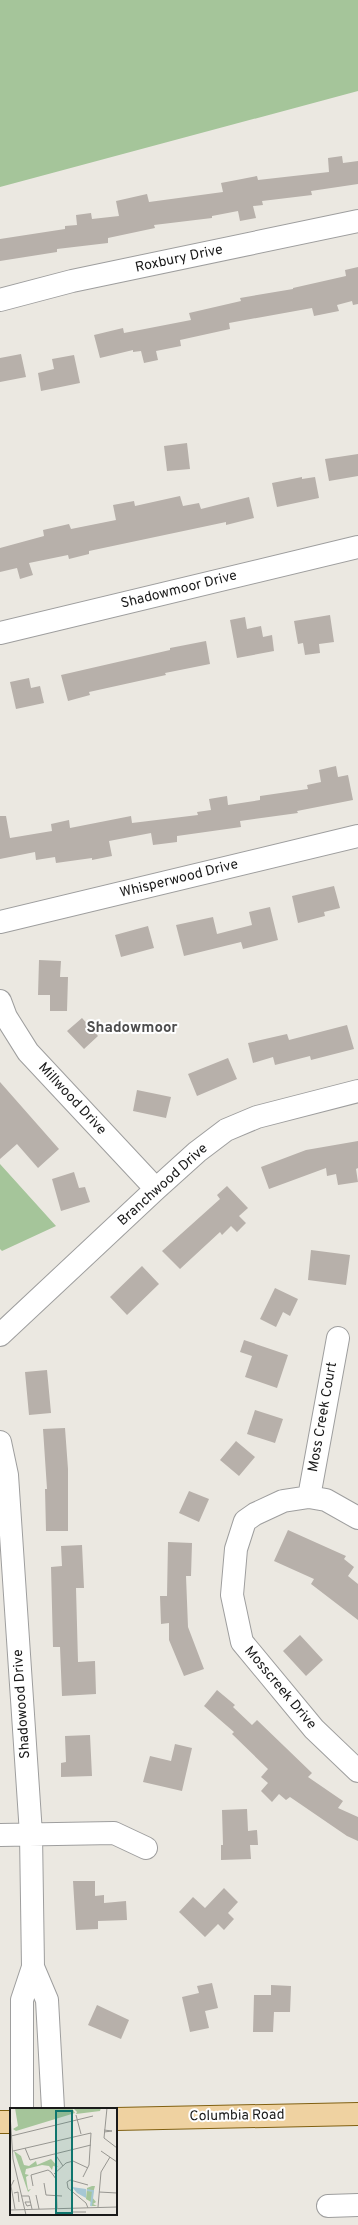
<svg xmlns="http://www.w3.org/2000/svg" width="358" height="2225" viewBox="0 0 358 2225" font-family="Overpass,sans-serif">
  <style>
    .forest { fill: #a5c59a }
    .building { fill: #b7b0aa }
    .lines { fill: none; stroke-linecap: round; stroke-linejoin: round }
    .minor-casing { stroke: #9e9e9e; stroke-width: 24 }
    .major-casing { stroke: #806011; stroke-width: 24 }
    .minor { stroke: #fff; stroke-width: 22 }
    .major { stroke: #efd2a1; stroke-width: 22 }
    .labels { text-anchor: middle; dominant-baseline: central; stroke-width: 4; stroke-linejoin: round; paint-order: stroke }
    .street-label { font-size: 14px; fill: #1a1a1a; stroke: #fff }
    .neighbourhood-label { font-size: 15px; font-weight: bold; fill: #4d4d4d; stroke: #fff }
    .inset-river { fill: none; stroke: #a6c7d4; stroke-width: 2 }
    .inset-road { fill: none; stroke: #979691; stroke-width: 1 }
    .view { fill: #0f766e; fill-opacity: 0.15; stroke: #0f766e; stroke-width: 2 }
    .inset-edge { fill: none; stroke: #1a1a1a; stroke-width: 2 }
  </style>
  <rect width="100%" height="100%" fill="#ebe8e1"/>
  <path class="forest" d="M0,0H358V91L0,187Z
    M0,1164L56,1226L2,1251L0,1249Z"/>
  <path class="building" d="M342,156L343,163L358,161V184L311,191L312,195L262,201L263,205L253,206L256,218L240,221L238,211L212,216V218L154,225L155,228L108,238V243L57,249V252L0,261V239L65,229V226L77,225L76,215L91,213L92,219L119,216L116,201L147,194L149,202L223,192L221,183L257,176L258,180L329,172L328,158Z
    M358,267V304L353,305L352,301L337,305L339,311L314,316L312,308L229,323L230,329L180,340L181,346L156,351L158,360L144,363L141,351L133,352V350L100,358L94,335L123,328L124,333L191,320L189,313L241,301L240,298L293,289V288L346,276L345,270Z
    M21,354L26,377L0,382V358Z
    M74,355L80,383L41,391L38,373L54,369L52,359Z
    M187,443L190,469L167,471L164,446Z
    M358,454V476L329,481L325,459Z
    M302,477V479L315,477L319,498L277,507L272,483Z
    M180,496L183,506L199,503L201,509L249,497L254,518L226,525V522L89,551V554L69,559L68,555L29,563L33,575L20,579L17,568L0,572V548L44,536L43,530L69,524L71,529L116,520L113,505L134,501L135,506Z
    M330,615L334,642L319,644L320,653L305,655L303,643L298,644L294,621Z
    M245,617L247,629L261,626L263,637L272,635L274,651L237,658L230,620Z
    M206,641L210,664L165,673L166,675L89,692L90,695L68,701L61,675L170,650V648Z
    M29,678L31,688L40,686L44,703L16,709L10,682Z
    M336,766L338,777L348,775L353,800L297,811L298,813L240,821L241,827L177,836V842L153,845L151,833L109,841L112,856L92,860V858L56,863L55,857L36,860L35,852L0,859V816H6L10,838L52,831L51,824L69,820L70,828L131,816L132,823L198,815L197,812L211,810L209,799L227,796L228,805L260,800V796L308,789L307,785L321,782L319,770Z
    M334,886L340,908L324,912L325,916L298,923L292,896Z
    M270,907L278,940L243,949L241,942L184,956L176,925L213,917L217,934L252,925L249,912Z
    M148,926L154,948L121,957L115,935Z
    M39,960L61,961L60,977H68L67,1011H50V995H38Z
    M82,1018L98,1036L84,1049L67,1031Z
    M347,1025L354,1049L311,1060L310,1056L275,1065L273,1057L253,1063L248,1043L287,1034L289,1040Z
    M228,1058L237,1079L197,1096L188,1074Z
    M0,1082L59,1149L38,1168L17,1144L0,1159Z
    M137,1090L171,1097L166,1118L133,1111Z
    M358,1141V1168L356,1169L358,1182L338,1185L336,1174L327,1176L326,1168L269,1189L261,1167L306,1150Z
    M74,1172L79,1188L85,1187L90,1202L61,1211L52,1179Z
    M227,1186L248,1208L239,1216L246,1223L237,1232L231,1226L222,1235L220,1232L180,1269L162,1251L220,1199L217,1195Z
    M311,1250L350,1255L346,1285L308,1280Z
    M142,1266L159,1284L127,1315L110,1297Z
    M275,1288L298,1299L290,1316L283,1312L276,1327L260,1319Z
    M244,1340L288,1355L277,1388L245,1377L252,1356L240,1352Z
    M47,1370L51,1413L29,1415L25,1372Z
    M255,1410L283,1419L275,1443L247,1434Z
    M65,1428L68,1469V1531H46L45,1489H47L43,1429Z
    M236,1441L255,1457L239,1476L220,1460Z
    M189,1491L209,1499L199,1522L179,1513Z
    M288,1530L346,1556L344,1559L354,1567L348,1576L358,1584V1620L311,1584L314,1579L274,1561Z
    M168,1542L192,1543L191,1576H186L188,1627L204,1669L184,1676L169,1640V1623L161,1624L160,1596H167Z
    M82,1545L84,1588H76L78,1662L95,1661L96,1694L62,1696L60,1647H53L51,1567L62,1566L61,1546Z
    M300,1635L323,1660L306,1676L283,1651Z
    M217,1690L235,1705L233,1707L252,1725L257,1720L312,1773L308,1777L343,1801L338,1808L358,1817V1841L347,1836L290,1797L286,1800L279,1794L272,1802L261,1791L268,1783L261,1777L268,1769L232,1734L234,1732L204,1706Z
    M90,1735L92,1776L61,1777V1763L66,1762L65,1736Z
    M175,1744L192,1748L182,1791L143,1782L150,1756L171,1761Z
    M247,1809L248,1831L257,1830L258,1845H250L251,1859L221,1860V1845H223L222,1810Z
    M73,1881H95V1896L104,1895V1903L126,1901L127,1920L98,1921V1929L76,1930Z
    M224,1888L238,1902L228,1913L234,1919L224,1930L218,1924L205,1937L179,1912L193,1897L205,1908Z
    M212,1983L218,2008L205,2011L209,2028L190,2032L182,1997L199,1993L197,1986Z
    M271,1985L291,1986L290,2012H274L273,2032H253L254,1995H271Z
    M97,2005L129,2020L121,2039L88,2025Z"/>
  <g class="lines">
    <g class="minor-casing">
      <path id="minor" d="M0,300L72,281L358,221
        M0,633L358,547
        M0,922L358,836
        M0,1001L6,1017L28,1052L156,1189
        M0,1335L156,1189L197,1152L226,1130L257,1117L358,1091
        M0,1442L7,1475L31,1834L33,1967L22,2000V2109
        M309,1497L338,1338
        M358,1518L326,1500L309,1497L283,1501L255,1514L245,1521L236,1549L232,1595L242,1642L314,1729L358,1771
        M0,1835L114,1833L146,1848
        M33,1967L47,2000L53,2109
        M328,2206L358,2205"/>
    </g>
    <g class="major-casing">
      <path id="major" d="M116,2119L358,2114
        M0,2122H11"/>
    </g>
    <use href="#minor" class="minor"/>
    <use href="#major" class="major"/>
  </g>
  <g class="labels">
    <g class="street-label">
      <text transform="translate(179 259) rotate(-12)">Roxbury Drive</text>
      <text transform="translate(179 590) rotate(-14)">Shadowmoor Drive</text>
      <text transform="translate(179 879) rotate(-14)">Whisperwood Drive</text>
      <text transform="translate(72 1099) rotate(47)">Millwood Drive</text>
      <text transform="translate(163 1185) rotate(-42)">Branchwood Drive</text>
      <text transform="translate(323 1417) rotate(-80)">Moss Creek Court</text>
      <text transform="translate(280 1688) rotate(50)">Mosscreek Drive</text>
      <text transform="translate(22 1704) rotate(-94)">Shadowood Drive</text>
      <text transform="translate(237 2116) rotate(-1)">Columbia Road</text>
    </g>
    <g class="neighbourhood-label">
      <text x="132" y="1028">Shadowmoor</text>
    </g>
  </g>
  <g transform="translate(10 2108)">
    <rect width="107" height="107" fill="#ebe8e1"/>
    <path d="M5,0H62L65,5L6,23L3,21L8,18ZM63,0H91L90,3L66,6L67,4ZM4,43L11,48L14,57L19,58L26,53L27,57L41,51L48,59L43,58L42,62L39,58L32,57L16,61L15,66L19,67L16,69L17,76L18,82L21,81L18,84ZM82,78H85L82,89L86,94L83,96L87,98H81V94L76,91L77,80Z" fill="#a5c59a"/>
    <path d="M62,79L76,81V90L67,85Z" fill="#a6c7d4"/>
    <path class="inset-river" d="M77,82L83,83L81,98"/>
    <path class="inset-road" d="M97,0L94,30L107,40M0,6L3,51L16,107M66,7L71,26M94,24L102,23L94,22M1,28L83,8M15,40L20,52L81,37M3,43L81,25M91,43L107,54M45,46L53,58M44,66L56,55L63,53L78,60M73,69L79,57L81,25M4,72L1,78L5,101M34,75L36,87L52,88M23,78L21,67L38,62L41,64L46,71L47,100M89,84L107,85M4,85L8,84L9,94M26,87L29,101M12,88H19L22,101M20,94H15L17,98L21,97M88,99L91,64L100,49M78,100L76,95L58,80L57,74L60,72L78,77M0,102L107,99M61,104H76"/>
    <path class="view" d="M46,3H62V105H46Z"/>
    <rect width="107" height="107" class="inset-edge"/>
  </g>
</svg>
